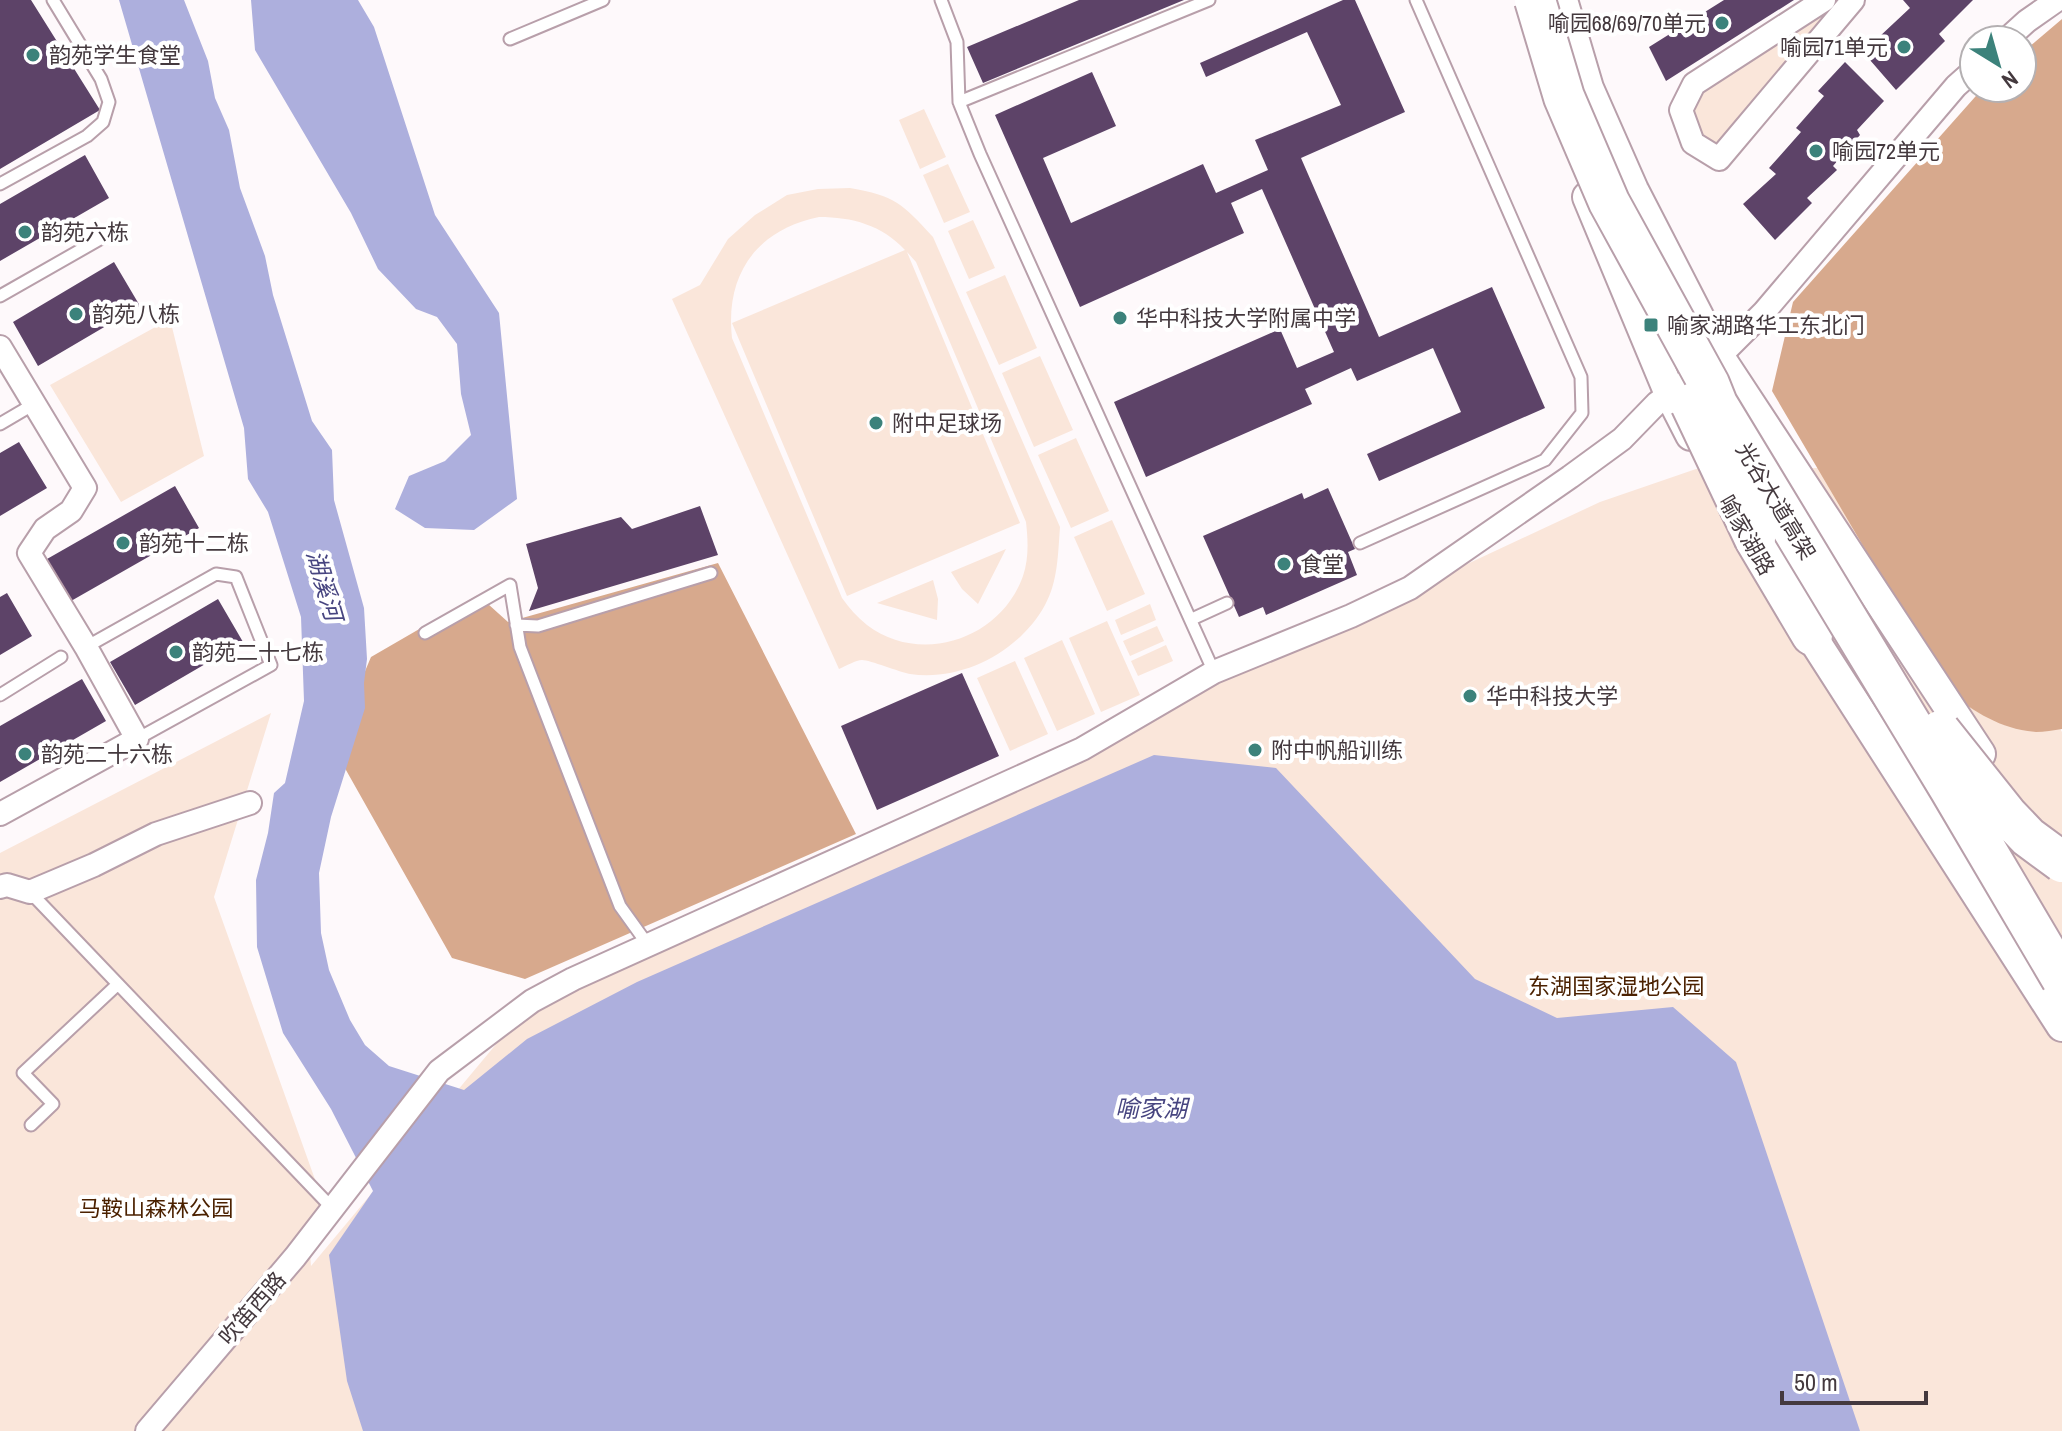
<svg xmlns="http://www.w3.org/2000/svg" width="2062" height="1431" viewBox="0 0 2062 1431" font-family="'Archivo Narrow','Noto Sans SC',sans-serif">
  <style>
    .green { fill: #fae6da; fill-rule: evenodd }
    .forest { fill: #d7a98d }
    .water { fill: #adafdd }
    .building { fill: #5d4368 }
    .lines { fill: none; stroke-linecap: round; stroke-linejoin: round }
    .lane-casing { stroke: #b89faa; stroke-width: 15 }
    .street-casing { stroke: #b89faa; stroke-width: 26 }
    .secondary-casing { stroke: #b89faa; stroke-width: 34 }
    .highway-casing { stroke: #b89faa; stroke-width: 44 }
    .lane { stroke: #fff; stroke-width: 11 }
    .street { stroke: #fff; stroke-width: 22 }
    .secondary { stroke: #fff; stroke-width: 30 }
    .highway { stroke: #fff; stroke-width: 40 }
    .highway-bridge-casing { stroke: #b89faa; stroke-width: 44; stroke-linecap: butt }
    .highway-bridge { stroke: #fff; stroke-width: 40 }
    .poi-dot { fill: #3c827b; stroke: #fff; stroke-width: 3 }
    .labels { text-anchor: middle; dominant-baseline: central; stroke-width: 8; stroke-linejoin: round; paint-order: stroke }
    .poi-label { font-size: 22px; fill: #44393e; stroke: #fff; text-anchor: start }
    .street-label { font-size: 22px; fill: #44393e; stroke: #fff }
    .park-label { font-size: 22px; fill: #4b2100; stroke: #fff }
    .water-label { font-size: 24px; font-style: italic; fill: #474580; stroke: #fff }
  </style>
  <rect width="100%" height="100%" fill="#fef9fb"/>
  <path class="green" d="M1844,1L1717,147L1698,133L1693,99Z
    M924,109L946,157L920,169L899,120Z
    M948,164L970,212L944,223L923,175Z
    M850,188C895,196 902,203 933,237L1060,527C1058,553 1058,582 1045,605C1020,651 962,682 910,674C899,672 870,660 862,660C856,660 846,666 839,669L672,299L700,285L728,239L755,215L787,195L818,189ZM819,217C852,217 882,225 905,250L732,323L847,596L1020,523L907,252L916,262L1026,522C1028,540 1029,558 1023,576C1001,639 921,666 867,625C857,617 849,608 842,598L732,338C725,275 756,230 819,217Z
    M973,220L995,268L969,279L948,231Z
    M1005,275L1037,348L999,365L966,292Z
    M170,319L204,456L121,502L50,385Z
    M1040,356L1073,430L1034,447L1002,373Z
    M1076,438L1109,511L1071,528L1038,455Z
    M1818,468L1908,514L1991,603L2062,732V1431H0V853L271,713L214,897L322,1199L309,1239L311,1266L532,1001L1600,502L1696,469Z
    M1112,520L1145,594L1107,611L1074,537Z
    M1006,549L978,604L962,589L951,572Z
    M933,580L938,599L937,620L877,603Z
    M1150,604L1156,620L1121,635L1115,620Z
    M1107,621L1140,695L1101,712L1069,638Z
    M1157,626L1164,641L1130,656L1123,641Z
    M1062,640L1095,714L1057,731L1024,658Z
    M1166,645L1173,661L1138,676L1131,661Z
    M1015,661L1048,734L1010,751L977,678Z"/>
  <path class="forest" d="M2062,19V729C2054,730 2044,732 2036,732C2001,729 1976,713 1949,692L1772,391L1793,302L1983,88H2022V53Z
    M718,563L856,834L525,979L452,958L333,747L371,657L478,595L508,622Z"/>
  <path class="water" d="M119,0H184L208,61L215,98L229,130L240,188L265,256L273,295L312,421L332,450L334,500L364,608L367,659L364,683L365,708L331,817L319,873L321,933L329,970L350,1020L365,1045L389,1066L464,1090L527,1039L637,982L1154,755L1276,768L1475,979L1557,1018L1673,1007L1736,1062L1860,1431H363L347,1381L329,1255L373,1191L331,1109L283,1033L257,947L256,880L268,833L274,793L285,783L304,701L301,617L268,512L248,479L244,428Z
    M251,0H358L374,27L435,215L499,313L517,499L474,530L425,528L395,509L409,476L445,461L471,435L461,394L457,344L437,317L416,309L378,269L351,213L255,50Z"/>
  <path class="building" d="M0,0H31L100,110L0,169Z
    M1079,0H1184L983,83L967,47Z
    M1343,0H1355L1405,112L1301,158L1379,337L1492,287L1545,408L1379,481L1367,454L1461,412L1433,348L1357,381L1351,368L1305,389L1312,404L1146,477L1114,402L1280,329L1297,368L1334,352L1262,189L1231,203L1244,233L1080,307L995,115L1092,72L1116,126L1043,158L1071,223L1203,164L1216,193L1268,170L1255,140L1341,105L1307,32L1206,77L1200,63Z
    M1724,0H1794L1666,81L1649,47Z
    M1903,0H1973L1939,34L1945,41L1896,90L1863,52L1910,8Z
    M1845,62L1884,101L1857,130L1860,135L1833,166L1837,170L1807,198L1812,203L1775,240L1743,204L1776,174L1769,168L1801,132L1796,128L1824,96L1818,91Z
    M85,155L109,198L0,261V204Z
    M114,262L140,306L38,366L13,322Z
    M19,442L47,488L0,516V453Z
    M175,486L199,528L71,601L47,559Z
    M1328,488L1355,549L1348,552L1357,575L1266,615L1263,607L1239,617L1203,536L1302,493L1304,499Z
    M700,506L718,555L529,611L538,588L526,544L621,517L632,529Z
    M7,593L32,636L0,655V597Z
    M218,599L243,642L135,705L110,662Z
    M962,673L999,756L877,810L841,726Z
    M82,679L106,721L0,782V726Z"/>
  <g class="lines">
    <g class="lane-casing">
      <path id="lane" d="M941,0L957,42L959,102
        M1209,0L959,102L980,154L1214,672
        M510,39L603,0
        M0,184L87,136L103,122L109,102L101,79L53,0
        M0,296L121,227
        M0,424L34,404
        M1360,543L1545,460L1582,413L1581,377L1416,0
        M1192,619L1227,603
        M516,625L538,626L711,573
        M425,633L510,585L520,647L620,906L648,945
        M86,647L216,574L236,577L271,665L137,739
        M0,695L61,657
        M30,892L333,1209
        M31,1125L53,1104L23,1073L118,984"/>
    </g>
    <g class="street-casing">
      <path id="street" d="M1824,0L1694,84L1681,110L1693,143L1719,159L1853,0
        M2006,40L2027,21L2057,0
        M0,347L85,488L71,511L45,529L29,553L86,647L137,739L0,814
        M0,887L7,885L30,892L94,865L156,834L250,803
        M147,1431L295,1257L439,1071L532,1001L573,979L1082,749L1214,672L1351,616L1410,588L1570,477L1622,439L1657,403L1719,357L1764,312L1956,86L1974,70"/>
    </g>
    <g class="secondary-casing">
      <path id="secondary" d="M1562,0L1588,88L1633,190L1719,357L1980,754
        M1588,197L1670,394L1691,435
        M1801,620L2062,1026"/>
    </g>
    <g class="highway-casing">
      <path id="highway" d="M1755,539L1812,635"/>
    </g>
    <use href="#lane" class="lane"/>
    <use href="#street" class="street"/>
    <use href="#secondary" class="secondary"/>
    <use href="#highway" class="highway"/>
    <g class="highway-bridge-casing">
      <path id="highway-bridge" d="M1535,0L1564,97L1609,202L1709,384L1717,404L1950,789L2062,979
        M1691,404L1755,539
        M1940,731L2007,815L2028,837L2062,862"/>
    </g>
    <use href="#highway-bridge" class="highway-bridge"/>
  </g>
  <g class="poi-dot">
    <circle cx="1722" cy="23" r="8"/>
    <circle cx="1904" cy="47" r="8"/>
    <circle cx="33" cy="55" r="8"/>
    <circle cx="1816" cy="151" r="8"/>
    <circle cx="25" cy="232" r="8"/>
    <circle cx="76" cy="314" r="8"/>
    <circle cx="1120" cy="318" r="8"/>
    <rect x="1643" y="317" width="16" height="16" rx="4"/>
    <circle cx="876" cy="423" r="8"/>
    <circle cx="123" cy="543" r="8"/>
    <circle cx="1284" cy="564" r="8"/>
    <circle cx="176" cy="652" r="8"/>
    <circle cx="1470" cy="696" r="8"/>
    <circle cx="1255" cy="750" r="8"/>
    <circle cx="25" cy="754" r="8"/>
  </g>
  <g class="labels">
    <g class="poi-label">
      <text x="1706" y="23" text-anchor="end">喻园68/69/70单元</text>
      <text x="1888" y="47" text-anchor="end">喻园71单元</text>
      <text x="49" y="55">韵苑学生食堂</text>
      <text x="1832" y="151">喻园72单元</text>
      <text x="41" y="232">韵苑六栋</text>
      <text x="92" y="314">韵苑八栋</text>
      <text x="1136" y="318">华中科技大学附属中学</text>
      <text x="1667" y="325">喻家湖路华工东北门</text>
      <text x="892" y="423">附中足球场</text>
      <text x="139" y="543">韵苑十二栋</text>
      <text x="1300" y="564">食堂</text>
      <text x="192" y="652">韵苑二十七栋</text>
      <text x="1486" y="696">华中科技大学</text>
      <text x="1271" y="750">附中帆船训练</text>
      <text x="41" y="754">韵苑二十六栋</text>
    </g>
    <g class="street-label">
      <text transform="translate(1776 501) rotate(59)">光谷大道高架</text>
      <text transform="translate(1747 535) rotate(60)">喻家湖路</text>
      <text transform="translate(252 1308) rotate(-49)">吹笛西路</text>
    </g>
    <g class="park-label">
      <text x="1616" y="986">东湖国家湿地公园</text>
      <text x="156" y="1208">马鞍山森林公园</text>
    </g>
    <g class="water-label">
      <text transform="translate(325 585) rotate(74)">湖溪河</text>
      <text x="1151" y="1108">喻家湖</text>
    </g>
  </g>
  <g transform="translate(1998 64) rotate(143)"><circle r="38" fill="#ffffff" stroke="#b4b0b2" stroke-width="2"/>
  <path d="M0-6L14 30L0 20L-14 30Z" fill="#3c827b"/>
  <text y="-12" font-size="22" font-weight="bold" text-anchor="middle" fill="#44393e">N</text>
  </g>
  <path d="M1782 1391v12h144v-12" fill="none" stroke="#44393e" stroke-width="4"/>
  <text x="1794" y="1391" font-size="24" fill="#44393e" stroke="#ffffff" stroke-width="6" paint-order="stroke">50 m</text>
</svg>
